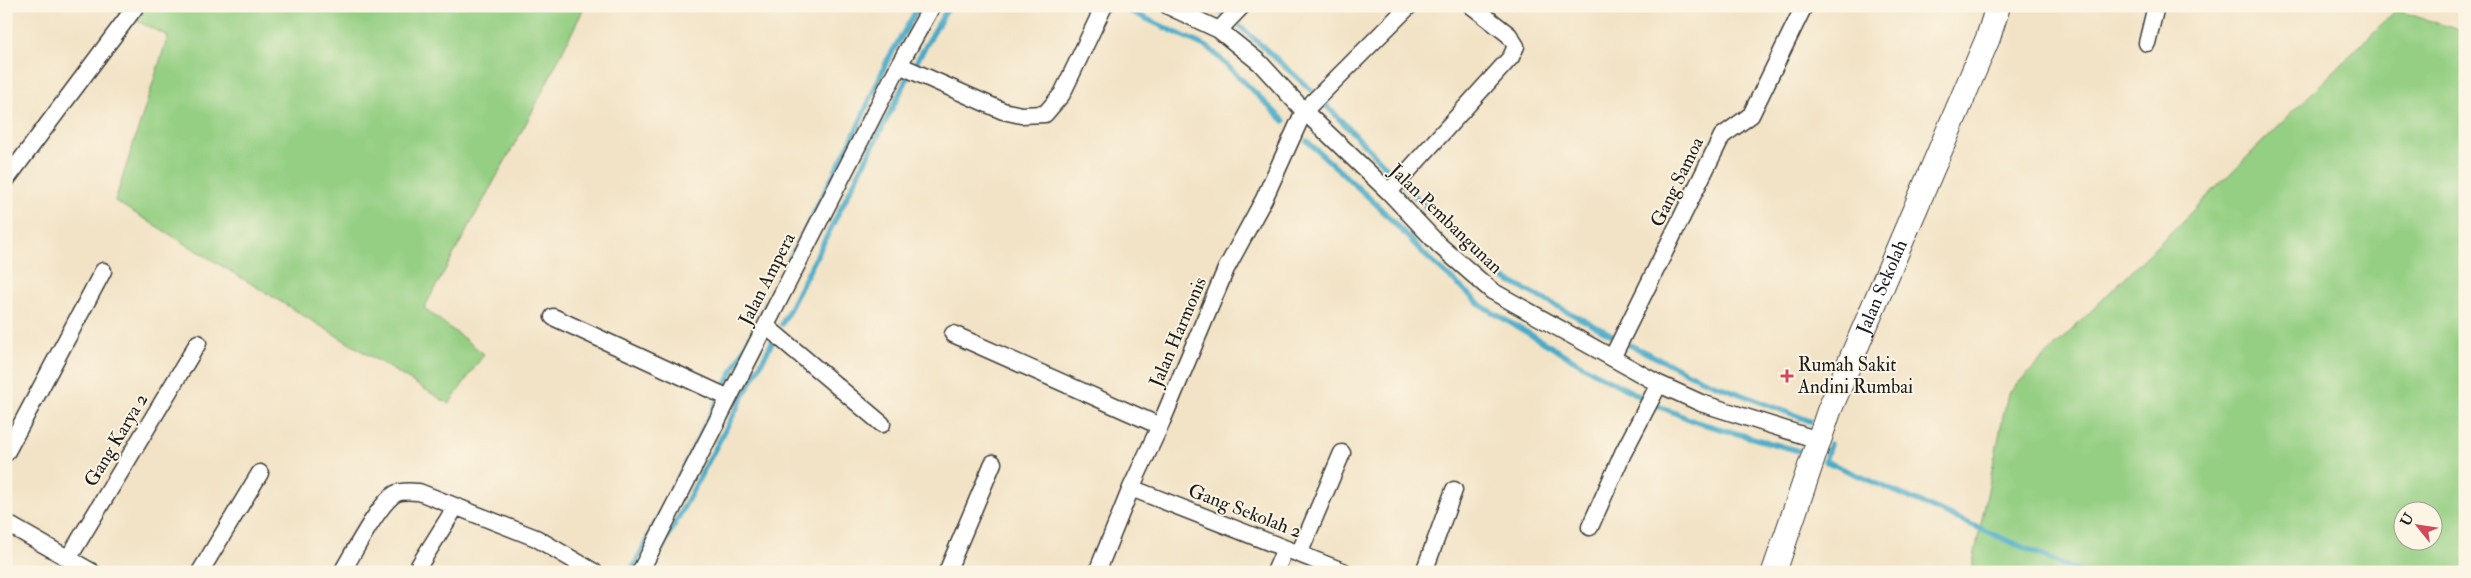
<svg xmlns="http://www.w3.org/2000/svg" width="2471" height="578" viewBox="0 0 2471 578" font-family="'IM FELL Double Pica',serif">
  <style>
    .green { fill: #94cf83; stroke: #587650; fill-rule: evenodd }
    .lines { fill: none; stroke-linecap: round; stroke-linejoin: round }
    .stream { stroke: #48abc7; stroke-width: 5.5 }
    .street-casing { stroke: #3c3a36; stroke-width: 19 }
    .secondary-casing { stroke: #3c3a36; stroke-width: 26 }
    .street { stroke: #fff; stroke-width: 16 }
    .secondary { stroke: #fff; stroke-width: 24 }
    .poi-dot { fill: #d1495b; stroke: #fcf5e5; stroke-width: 2 }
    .labels { text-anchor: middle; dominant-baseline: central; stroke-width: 4; stroke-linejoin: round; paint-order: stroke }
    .street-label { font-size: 19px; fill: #1c1c1c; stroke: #fcf5e5 }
    .poi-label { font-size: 19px; fill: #1c1c1c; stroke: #fcf5e5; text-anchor: start }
  </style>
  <rect width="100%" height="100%" fill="#fcf5e5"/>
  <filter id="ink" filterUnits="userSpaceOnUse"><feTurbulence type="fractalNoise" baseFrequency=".02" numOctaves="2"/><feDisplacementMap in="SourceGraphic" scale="10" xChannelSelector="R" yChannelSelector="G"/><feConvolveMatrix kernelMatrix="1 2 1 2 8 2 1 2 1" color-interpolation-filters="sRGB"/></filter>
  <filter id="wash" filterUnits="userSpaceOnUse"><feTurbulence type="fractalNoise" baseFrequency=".0096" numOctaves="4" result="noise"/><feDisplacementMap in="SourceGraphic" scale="20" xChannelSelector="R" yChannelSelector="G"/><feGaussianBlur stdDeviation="1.12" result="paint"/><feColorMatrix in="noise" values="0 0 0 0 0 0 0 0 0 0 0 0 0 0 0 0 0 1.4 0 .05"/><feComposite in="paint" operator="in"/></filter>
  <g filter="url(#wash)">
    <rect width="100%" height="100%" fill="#f2e3c6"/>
    <path class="green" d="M106,6H585L530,116L424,308L484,354L449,404L115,201L168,36Z
      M2396,10L2465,32V572H1971L2008,393ZM2404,510H2434V540H2404Z"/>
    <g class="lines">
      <path class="stream" d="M1119,6L1209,48L1284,121
        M1213,6L1221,12
        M1241,27L1311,90
        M917,61L949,6
        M1323,102L1397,178
        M1307,141L1377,205L1427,257L1482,306L1599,375L1645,399
        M1403,184L1453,234L1503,278L1614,336
        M782,324L907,79
        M1630,345L1701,379L1810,421
        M723,390L855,133L887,61L919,6
        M1656,405L1696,422L1799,451
        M1830,444L1825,461L2080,572
        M631,572L719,398
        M649,572L773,341"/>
    </g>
  </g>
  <g filter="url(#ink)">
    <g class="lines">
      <g class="street-casing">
        <path id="street" d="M1168,6L1219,30L1260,63L1304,111L1389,192L1439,245L1492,291L1659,384L1701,403L1818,440
          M1219,30L1242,6
          M2147,43L2156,6
          M899,65L1003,111L1021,115L1045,114L1062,94L1104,6
          M6,180L136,6
          M1389,192L1511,57L1516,46L1509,35L1472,6
          M553,317L729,398
          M766,326L882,424
          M953,334L1160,426
          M1612,358L1722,136L1751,115L1804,6
          M6,453L103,271
          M1131,488L1345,572
          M6,523L92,572
          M1590,527L1623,453L1659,384
          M1299,554L1342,453
          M68,559L198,343
          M200,572L260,473
          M342,572C354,552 378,505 395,494C402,490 412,492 419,492L536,538L594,572
          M415,572L455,508
          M640,572L899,65L932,6
          M947,572L993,463
          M1097,572L1131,488L1160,426L1226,269L1264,199L1304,111L1409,6
          M1275,572L1285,549
          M1424,572L1454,490"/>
      </g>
      <g class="secondary-casing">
        <g id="secondary">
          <path id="s1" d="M1774,572L1829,411L1988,38L1998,6"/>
        </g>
      </g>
      <use href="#street" class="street"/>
      <use href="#secondary" class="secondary"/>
    </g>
  </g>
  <path class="poi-dot" d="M1784.5 368.5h5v5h5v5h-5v5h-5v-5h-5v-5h5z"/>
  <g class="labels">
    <g class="street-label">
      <text transform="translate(1677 182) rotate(-64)">Gang Samoa</text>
      <text transform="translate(1446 219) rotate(44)">Jalan Pembangunan</text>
      <text transform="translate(767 279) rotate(-63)">Jalan Ampera</text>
      <text stroke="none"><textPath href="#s1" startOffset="305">Jalan Sekolah</textPath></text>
      <text transform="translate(1178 332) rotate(-67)">Jalan Harmonis</text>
      <text transform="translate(116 440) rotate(-59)">Gang Karya 2</text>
      <text transform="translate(1245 511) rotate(21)">Gang Sekolah 2</text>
    </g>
    <g class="poi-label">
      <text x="1798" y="365">Rumah Sakit<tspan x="1798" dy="22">Andini Rumbai</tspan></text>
    </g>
  </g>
  <rect width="2471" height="578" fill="none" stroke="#fcf5e5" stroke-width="25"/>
  <g transform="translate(2418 526) rotate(300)"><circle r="24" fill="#fcf5e5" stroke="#a29e95"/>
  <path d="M0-4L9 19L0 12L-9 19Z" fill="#d1495b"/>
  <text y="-8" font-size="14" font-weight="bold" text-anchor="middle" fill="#1c1c1c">U</text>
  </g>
</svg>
